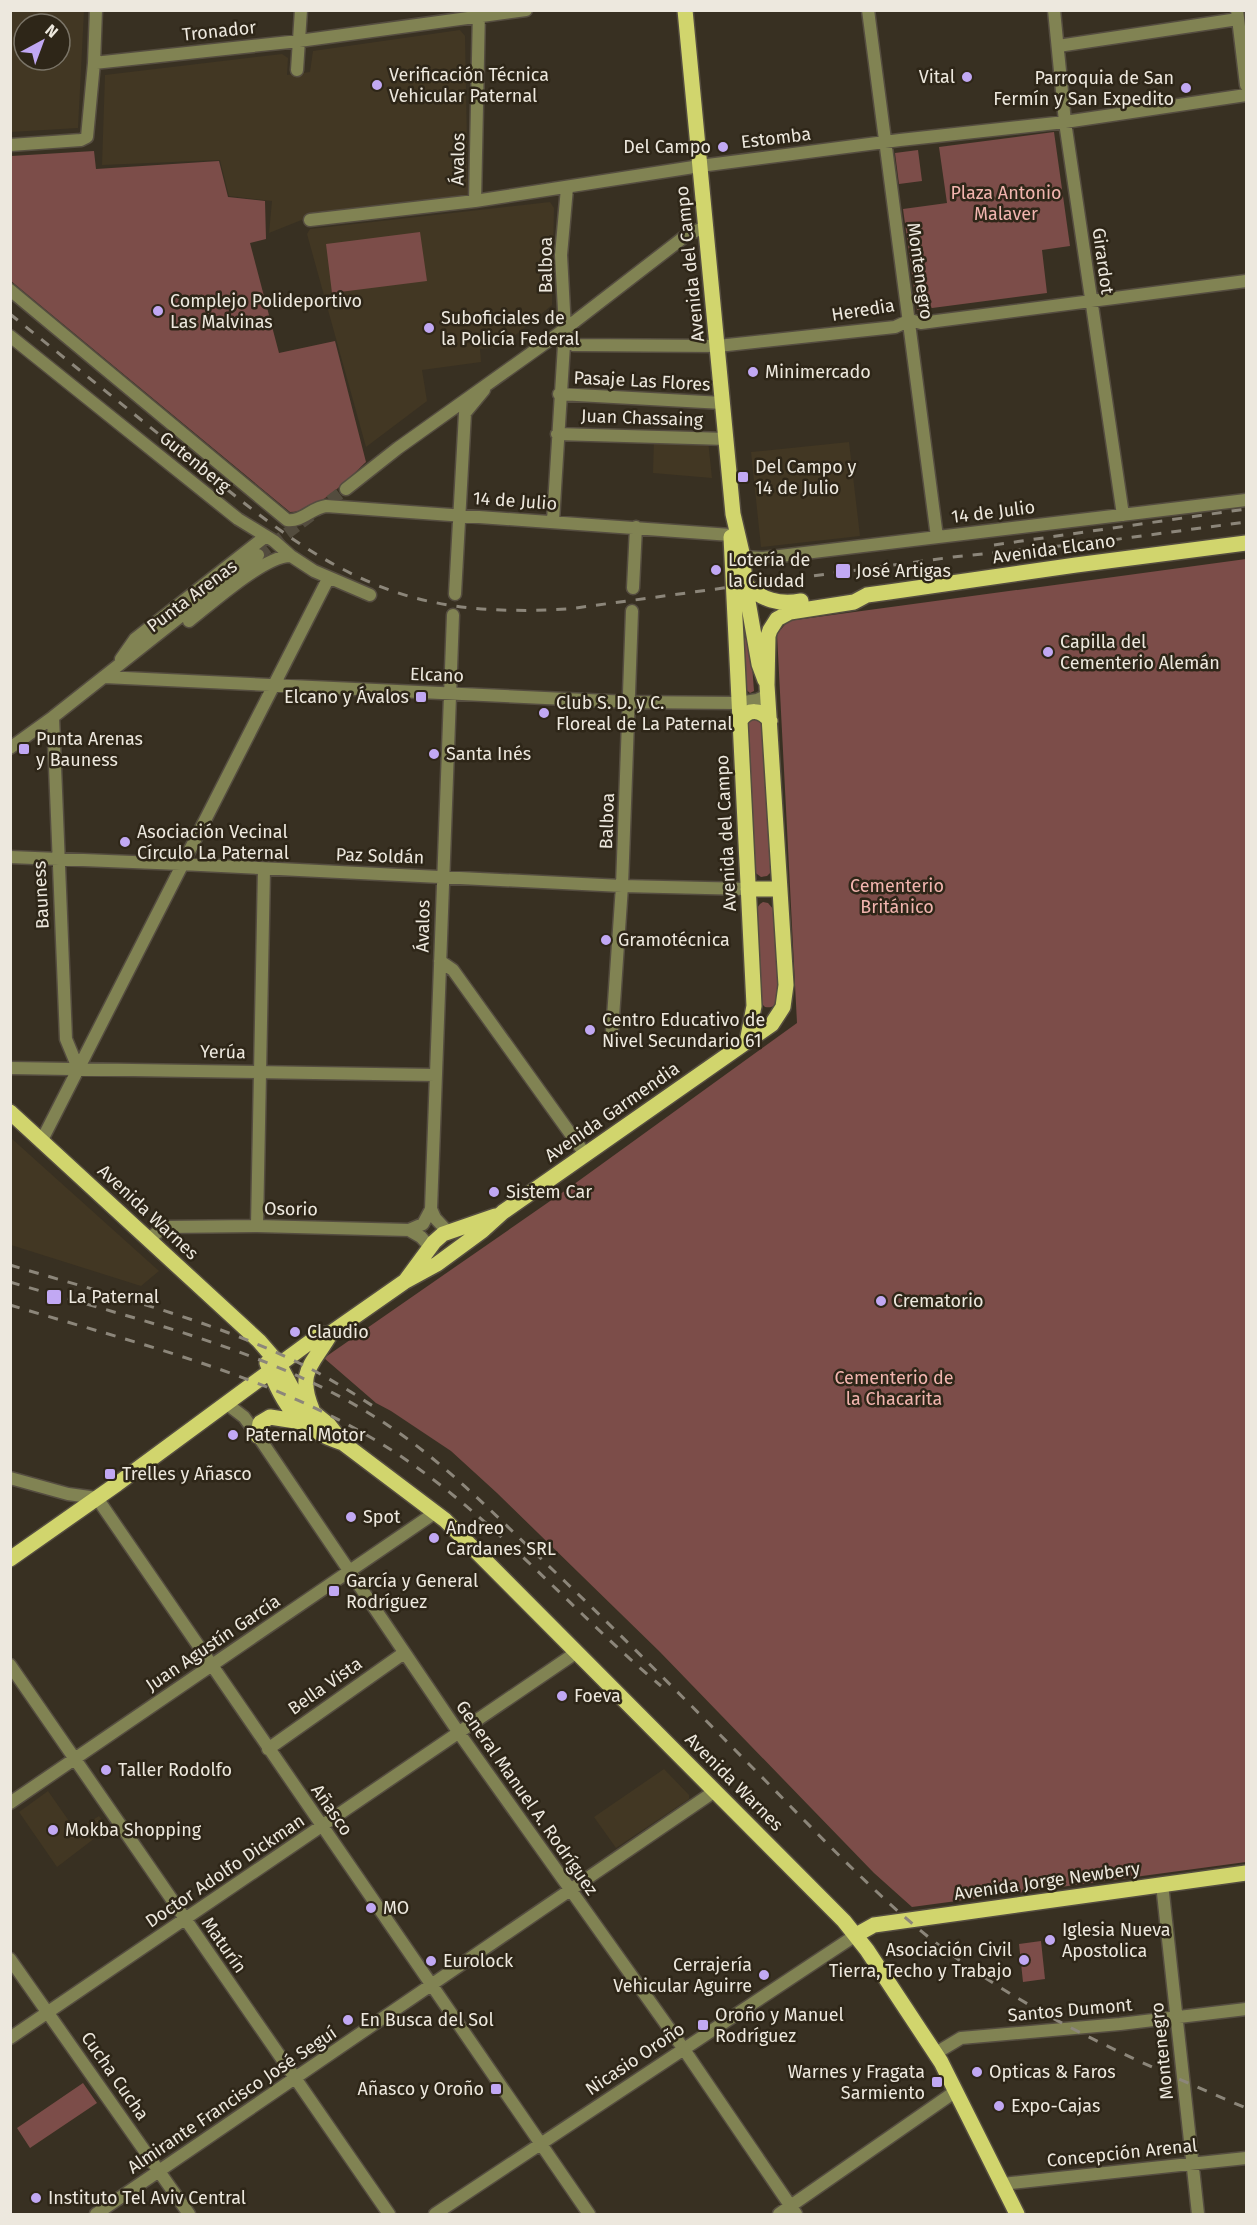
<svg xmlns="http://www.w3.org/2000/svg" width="1257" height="2225" viewBox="0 0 1257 2225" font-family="'Fira Sans',sans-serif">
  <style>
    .built { fill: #423723; fill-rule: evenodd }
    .green { fill: #7c4d49 }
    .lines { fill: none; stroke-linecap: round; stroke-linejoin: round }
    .minor-tunnel { stroke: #534c3e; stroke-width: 12; stroke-dasharray: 12 6; stroke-linecap: butt }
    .minor-casing { stroke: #554d40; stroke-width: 15 }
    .major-casing { stroke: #554d40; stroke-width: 18 }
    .minor { stroke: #818353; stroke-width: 12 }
    .major { stroke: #d1d56d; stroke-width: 15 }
    .rail { stroke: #8c867a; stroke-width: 3; stroke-dasharray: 10 10; stroke-linecap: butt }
    .poi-dot { fill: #c1a8f3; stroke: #2e2618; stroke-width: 2 }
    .labels { text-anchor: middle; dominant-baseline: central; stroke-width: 5; stroke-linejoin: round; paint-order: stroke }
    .street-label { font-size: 18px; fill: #ede8de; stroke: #2e2618 }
    .poi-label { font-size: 18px; fill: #ede8de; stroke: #2e2618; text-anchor: start }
    .park-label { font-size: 18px; fill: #f2b5af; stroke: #2e2618 }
  </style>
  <rect width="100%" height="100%" fill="#383022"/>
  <path class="built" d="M11,10L84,11L78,128L11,132ZM24,24H60V60H24Z
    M460,30L465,36L468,196L304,219L269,233L272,201L229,196L220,160L102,165L105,75L282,54L288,58L287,75L310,72L313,51Z
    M550,202L554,208L552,305L501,347L480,349L481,362L422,370L427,401L366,447L307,234L310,229Z
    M654,438L708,440L712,478L653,473Z
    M849,442L860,536L761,547L751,452Z
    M10,1138H11L159,1271L141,1286L11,1245Z
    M664,1769L689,1795V1799L616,1848L594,1817Z
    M48,1791L76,1831L99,1816L108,1828L57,1867L19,1812Z"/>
  <path class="green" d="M1054,132L1070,246L1042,250L1047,293L917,310L903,209L947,203L939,147Z
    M918,150L922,181L899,184L895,153Z
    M94,151L96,169L219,161L228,197L265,201L266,239L250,243L279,353L335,341L366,462C348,479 317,512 290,512L11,281V156Z
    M420,232L427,281L332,293L326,244Z
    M1246,559V1862L912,1907L874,1873L660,1652L497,1493L451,1451L391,1411L376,1403L324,1358L566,1190L797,1023L777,634L788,621Z
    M747,635L750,637L754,691L750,693L743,687L740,648Z
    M753,718L763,721L773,870L767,876L761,877L753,871L745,724Z
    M763,902L768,903L774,910L779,1000C775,1006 773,1008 765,1007L761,1003L755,911L760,904Z
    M1041,1941L1045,1979L1023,1982L1019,1944Z
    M83,2083L97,2103L30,2148L17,2128Z"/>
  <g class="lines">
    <path class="minor-tunnel" d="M258,555L346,489"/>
    <g class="minor-casing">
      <path id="minor" d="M868,10L937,537
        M1054,10L1065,122L1123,515
        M1237,10L1246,85
        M1058,46L1238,19
        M94,63L299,41L526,10
        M297,70L301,10
        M10,145L81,140L87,137L94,63L96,10
        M475,201L479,10
        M310,220L475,201L700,166L900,140L1065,122L1246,95
        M10,290L287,520C302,522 311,508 326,506L731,535
        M565,329L569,342L574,345L718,346L895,327L910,320L921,323L1246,281
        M10,336L238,519L274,541L291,556L314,571L370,595
        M559,394L723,403
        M557,434L727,439
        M346,489L398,448L565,329L688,234L706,227
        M553,521L565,329L561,255L567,188
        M743,557L763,558L1246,500
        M633,588L636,527
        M455,594L465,413L484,390
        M189,621C211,604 265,555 291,556
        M121,659L135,639L266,536
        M104,677L629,702L738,703L757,700L768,695
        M53,717L66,1039L78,1068
        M10,748L53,717L258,555
        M10,857L181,864L622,886L748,889
        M440,961L453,970L585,1154
        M612,1032L622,886L632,611
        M10,1068L435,1075
        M42,1140L328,579
        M257,1226L264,869
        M409,1230L423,1224L431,1209
        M448,1232L435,1218L431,1209L453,615
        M148,1239L165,1227L257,1226L409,1230L421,1237L430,1247
        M227,1404L244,1417L258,1436L459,1733L683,2048L796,2214
        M10,1478L68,1494L97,1498L589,2214
        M10,1665L389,2214
        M268,1749L404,1653
        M10,1803L436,1512
        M1162,1884L1198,2214
        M10,1959L189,2214
        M10,2038L577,1652
        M936,2053L961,2038L1120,2024L1246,2009
        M1002,2184L1246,2158
        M96,2214L715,1791
        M435,2214L856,1935
        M779,2214L956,2091"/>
    </g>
    <g class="major-casing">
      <path id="major" d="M685,10L733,514L743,557L745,584L759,664L765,680
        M731,537L754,1006L747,1042
        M745,584C762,600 779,605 801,601
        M740,721C748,708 761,709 770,721
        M748,889H780
        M10,1112L259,1341L279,1364L296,1396L303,1404L329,1425L343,1443L445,1520L844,1921L867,1950L941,2062L1017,2214
        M406,1280L434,1242L443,1234L495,1216
        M267,1363C283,1406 298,1429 343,1443
        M312,1409C296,1370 314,1364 331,1333
        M258,1436L260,1423L270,1417L302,1422
        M10,1559L117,1484L318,1336L331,1333L404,1282L437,1264L482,1231L503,1212L772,1024L783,1007L786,985L767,685L768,636L770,630L777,619L790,612L854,602L867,595L889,592L1076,565L1246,543
        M856,1935L874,1925L1246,1873"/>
    </g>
    <use href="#minor" class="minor"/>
    <use href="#major" class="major"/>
    <path class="rail" d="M10,314C67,360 124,406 181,452C253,510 323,573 415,598C465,611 517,612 568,609L953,557L1089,543L1246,522
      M994,545L1246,509
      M10,1265C106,1294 206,1318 297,1362C324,1375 350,1391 376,1408
      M10,1282C137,1320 274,1350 386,1424C441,1460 488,1508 535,1553C605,1619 673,1687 741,1756C798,1813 853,1873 915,1926C1013,2008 1129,2058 1246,2108
      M10,1305C145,1346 284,1378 402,1457C498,1522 573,1612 661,1686"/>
  </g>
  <g class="poi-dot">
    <circle cx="967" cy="77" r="6"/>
    <circle cx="377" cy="85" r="6"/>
    <circle cx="1186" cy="88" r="6"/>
    <circle cx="723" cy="147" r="6"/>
    <circle cx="158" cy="311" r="6"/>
    <circle cx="429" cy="328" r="6"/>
    <circle cx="753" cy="372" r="6"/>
    <rect x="737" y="471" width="12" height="12" rx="3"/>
    <circle cx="716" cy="570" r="6"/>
    <rect x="835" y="563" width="16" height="16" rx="3"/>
    <circle cx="1048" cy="652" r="6"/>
    <rect x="415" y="691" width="12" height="12" rx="3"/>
    <circle cx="544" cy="713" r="6"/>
    <rect x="18" y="743" width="12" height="12" rx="3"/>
    <circle cx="434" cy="754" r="6"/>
    <circle cx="125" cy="842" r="6"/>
    <circle cx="606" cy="940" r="6"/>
    <circle cx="590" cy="1030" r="6"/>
    <circle cx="494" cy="1192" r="6"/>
    <rect x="46" y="1289" width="16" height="16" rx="3"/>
    <circle cx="881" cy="1301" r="6"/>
    <circle cx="295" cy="1332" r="6"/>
    <circle cx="233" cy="1435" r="6"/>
    <rect x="104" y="1468" width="12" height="12" rx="3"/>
    <circle cx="351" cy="1517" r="6"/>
    <circle cx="434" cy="1538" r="6"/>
    <rect x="328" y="1585" width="12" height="12" rx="3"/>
    <circle cx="562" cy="1696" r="6"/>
    <circle cx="106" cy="1770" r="6"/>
    <circle cx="53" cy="1830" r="6"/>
    <circle cx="371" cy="1908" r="6"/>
    <circle cx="1050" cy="1940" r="6"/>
    <circle cx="1024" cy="1960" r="6"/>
    <circle cx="431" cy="1961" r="6"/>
    <circle cx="764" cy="1975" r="6"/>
    <circle cx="348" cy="2020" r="6"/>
    <rect x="697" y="2019" width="12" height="12" rx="3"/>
    <circle cx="977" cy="2072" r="6"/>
    <rect x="931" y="2076" width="12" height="12" rx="3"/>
    <rect x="490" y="2083" width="12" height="12" rx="3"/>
    <circle cx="999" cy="2106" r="6"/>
    <circle cx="36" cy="2198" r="6"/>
  </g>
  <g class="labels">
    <g class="street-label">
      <text transform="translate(219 31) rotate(-6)">Tronador</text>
      <text transform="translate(776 138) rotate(-7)">Estomba</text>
      <text transform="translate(458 159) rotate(-89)">Ávalos</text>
      <text transform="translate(1103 261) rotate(82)">Girardot</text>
      <text transform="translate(690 264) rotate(-96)">Avenida del Campo</text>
      <text transform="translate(546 265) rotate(-90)">Balboa</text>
      <text transform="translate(920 271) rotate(82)">Montenegro</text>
      <text transform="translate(863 310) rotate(-9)">Heredia</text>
      <text transform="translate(642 381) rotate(3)">Pasaje Las Flores</text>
      <text transform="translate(642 418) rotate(2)">Juan Chassaing</text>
      <text transform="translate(195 462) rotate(39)">Gutenberg</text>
      <text transform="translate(515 501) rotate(4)">14 de Julio</text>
      <text transform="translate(993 512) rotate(-7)">14 de Julio</text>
      <text transform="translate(1054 549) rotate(-8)">Avenida Elcano</text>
      <text transform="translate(192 596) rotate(-37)">Punta Arenas</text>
      <text transform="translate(437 675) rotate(2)">Elcano</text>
      <text transform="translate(607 821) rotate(-88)">Balboa</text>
      <text transform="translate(726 833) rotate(-93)">Avenida del Campo</text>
      <text transform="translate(380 856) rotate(2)">Paz Soldán</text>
      <text transform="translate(41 895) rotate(-93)">Bauness</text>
      <text transform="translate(423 926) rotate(-89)">Ávalos</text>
      <text transform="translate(223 1052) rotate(1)">Yerúa</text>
      <text transform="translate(612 1112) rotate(-35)">Avenida Garmendia</text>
      <text transform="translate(291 1209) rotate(1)">Osorio</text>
      <text transform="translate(148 1212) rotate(43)">Avenida Warnes</text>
      <text transform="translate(213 1643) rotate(-34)">Juan Agustín García</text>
      <text transform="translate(325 1686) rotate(-35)">Bella Vista</text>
      <text transform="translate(734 1782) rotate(45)">Avenida Warnes</text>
      <text transform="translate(527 1798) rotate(55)">General Manuel A. Rodríguez</text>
      <text transform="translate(332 1810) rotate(55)">Añasco</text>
      <text transform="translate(225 1871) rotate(-34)">Doctor Adolfo Dickman</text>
      <text transform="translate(1047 1881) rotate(-8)">Avenida Jorge Newbery</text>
      <text transform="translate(224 1945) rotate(55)">Maturín</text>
      <text transform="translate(1070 2010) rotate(-5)">Santos Dumont</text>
      <text transform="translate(1162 2051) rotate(-96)">Montenegro</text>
      <text transform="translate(635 2059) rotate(-34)">Nicasio Oroño</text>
      <text transform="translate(115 2076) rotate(55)">Cucha Cucha</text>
      <text transform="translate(232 2100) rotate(-34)">Almirante Francisco José Seguí</text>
      <text transform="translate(1122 2153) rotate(-6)">Concepción Arenal</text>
    </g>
    <g class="poi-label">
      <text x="389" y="75">Verificación Técnica<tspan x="389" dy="21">Vehicular Paternal</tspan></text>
      <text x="955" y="77" text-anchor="end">Vital</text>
      <text x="1174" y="78" text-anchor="end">Parroquia de San<tspan x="1174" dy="21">Fermín y San Expedito</tspan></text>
      <text x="711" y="147" text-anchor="end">Del Campo</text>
      <text x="170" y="301">Complejo Polideportivo<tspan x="170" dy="21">Las Malvinas</tspan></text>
      <text x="441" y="318">Suboficiales de<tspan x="441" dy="21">la Policía Federal</tspan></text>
      <text x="765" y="372">Minimercado</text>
      <text x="755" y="467">Del Campo y<tspan x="755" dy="21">14 de Julio</tspan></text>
      <text x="728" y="560">Lotería de<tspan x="728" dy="21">la Ciudad</tspan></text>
      <text x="856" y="571">José Artigas</text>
      <text x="1060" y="642">Capilla del<tspan x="1060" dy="21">Cementerio Alemán</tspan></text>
      <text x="409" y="697" text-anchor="end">Elcano y Ávalos</text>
      <text x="556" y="703">Club S. D. y C.<tspan x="556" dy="21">Floreal de La Paternal</tspan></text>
      <text x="36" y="739">Punta Arenas<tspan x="36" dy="21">y Bauness</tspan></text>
      <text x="446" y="754">Santa Inés</text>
      <text x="137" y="832">Asociación Vecinal<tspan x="137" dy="21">Círculo La Paternal</tspan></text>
      <text x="618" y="940">Gramotécnica</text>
      <text x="602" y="1020">Centro Educativo de<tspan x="602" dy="21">Nivel Secundario 61</tspan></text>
      <text x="506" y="1192">Sistem Car</text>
      <text x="68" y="1297">La Paternal</text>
      <text x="893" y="1301">Crematorio</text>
      <text x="307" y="1332">Claudio</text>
      <text x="245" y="1435">Paternal Motor</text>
      <text x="122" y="1474">Trelles y Añasco</text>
      <text x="363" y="1517">Spot</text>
      <text x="446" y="1528">Andreo<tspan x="446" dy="21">Cardanes SRL</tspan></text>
      <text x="346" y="1581">García y General<tspan x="346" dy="21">Rodríguez</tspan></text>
      <text x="574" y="1696">Foeva</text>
      <text x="118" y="1770">Taller Rodolfo</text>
      <text x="65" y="1830">Mokba Shopping</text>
      <text x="383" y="1908">MO</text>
      <text x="1062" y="1930">Iglesia Nueva<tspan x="1062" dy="21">Apostolica</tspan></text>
      <text x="1012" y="1950" text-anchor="end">Asociación Civil<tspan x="1012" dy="21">Tierra, Techo y Trabajo</tspan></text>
      <text x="443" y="1961">Eurolock</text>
      <text x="752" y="1965" text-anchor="end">Cerrajería<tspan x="752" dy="21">Vehicular Aguirre</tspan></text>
      <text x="715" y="2015">Oroño y Manuel<tspan x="715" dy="21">Rodríguez</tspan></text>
      <text x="360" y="2020">En Busca del Sol</text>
      <text x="925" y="2072" text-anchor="end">Warnes y Fragata<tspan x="925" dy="21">Sarmiento</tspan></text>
      <text x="989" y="2072">Opticas &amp; Faros</text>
      <text x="484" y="2089" text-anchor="end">Añasco y Oroño</text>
      <text x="1011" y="2106">Expo-Cajas</text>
      <text x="48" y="2198">Instituto Tel Aviv Central</text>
    </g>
    <g class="park-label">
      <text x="1006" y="193">Plaza Antonio<tspan x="1006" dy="21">Malaver</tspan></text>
      <text x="897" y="886">Cementerio<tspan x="897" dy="21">Británico</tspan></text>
      <text x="894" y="1378">Cementerio de<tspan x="894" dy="21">la Chacarita</tspan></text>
    </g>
  </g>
  <rect width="1257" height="2225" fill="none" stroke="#ede8de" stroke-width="24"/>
  <g transform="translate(42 42) rotate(41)"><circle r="28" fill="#2e2618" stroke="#7a7467" stroke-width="1.5"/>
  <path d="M0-4.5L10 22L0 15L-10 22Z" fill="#c1a8f3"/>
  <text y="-9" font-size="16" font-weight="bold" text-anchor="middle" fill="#ede8de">N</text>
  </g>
</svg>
